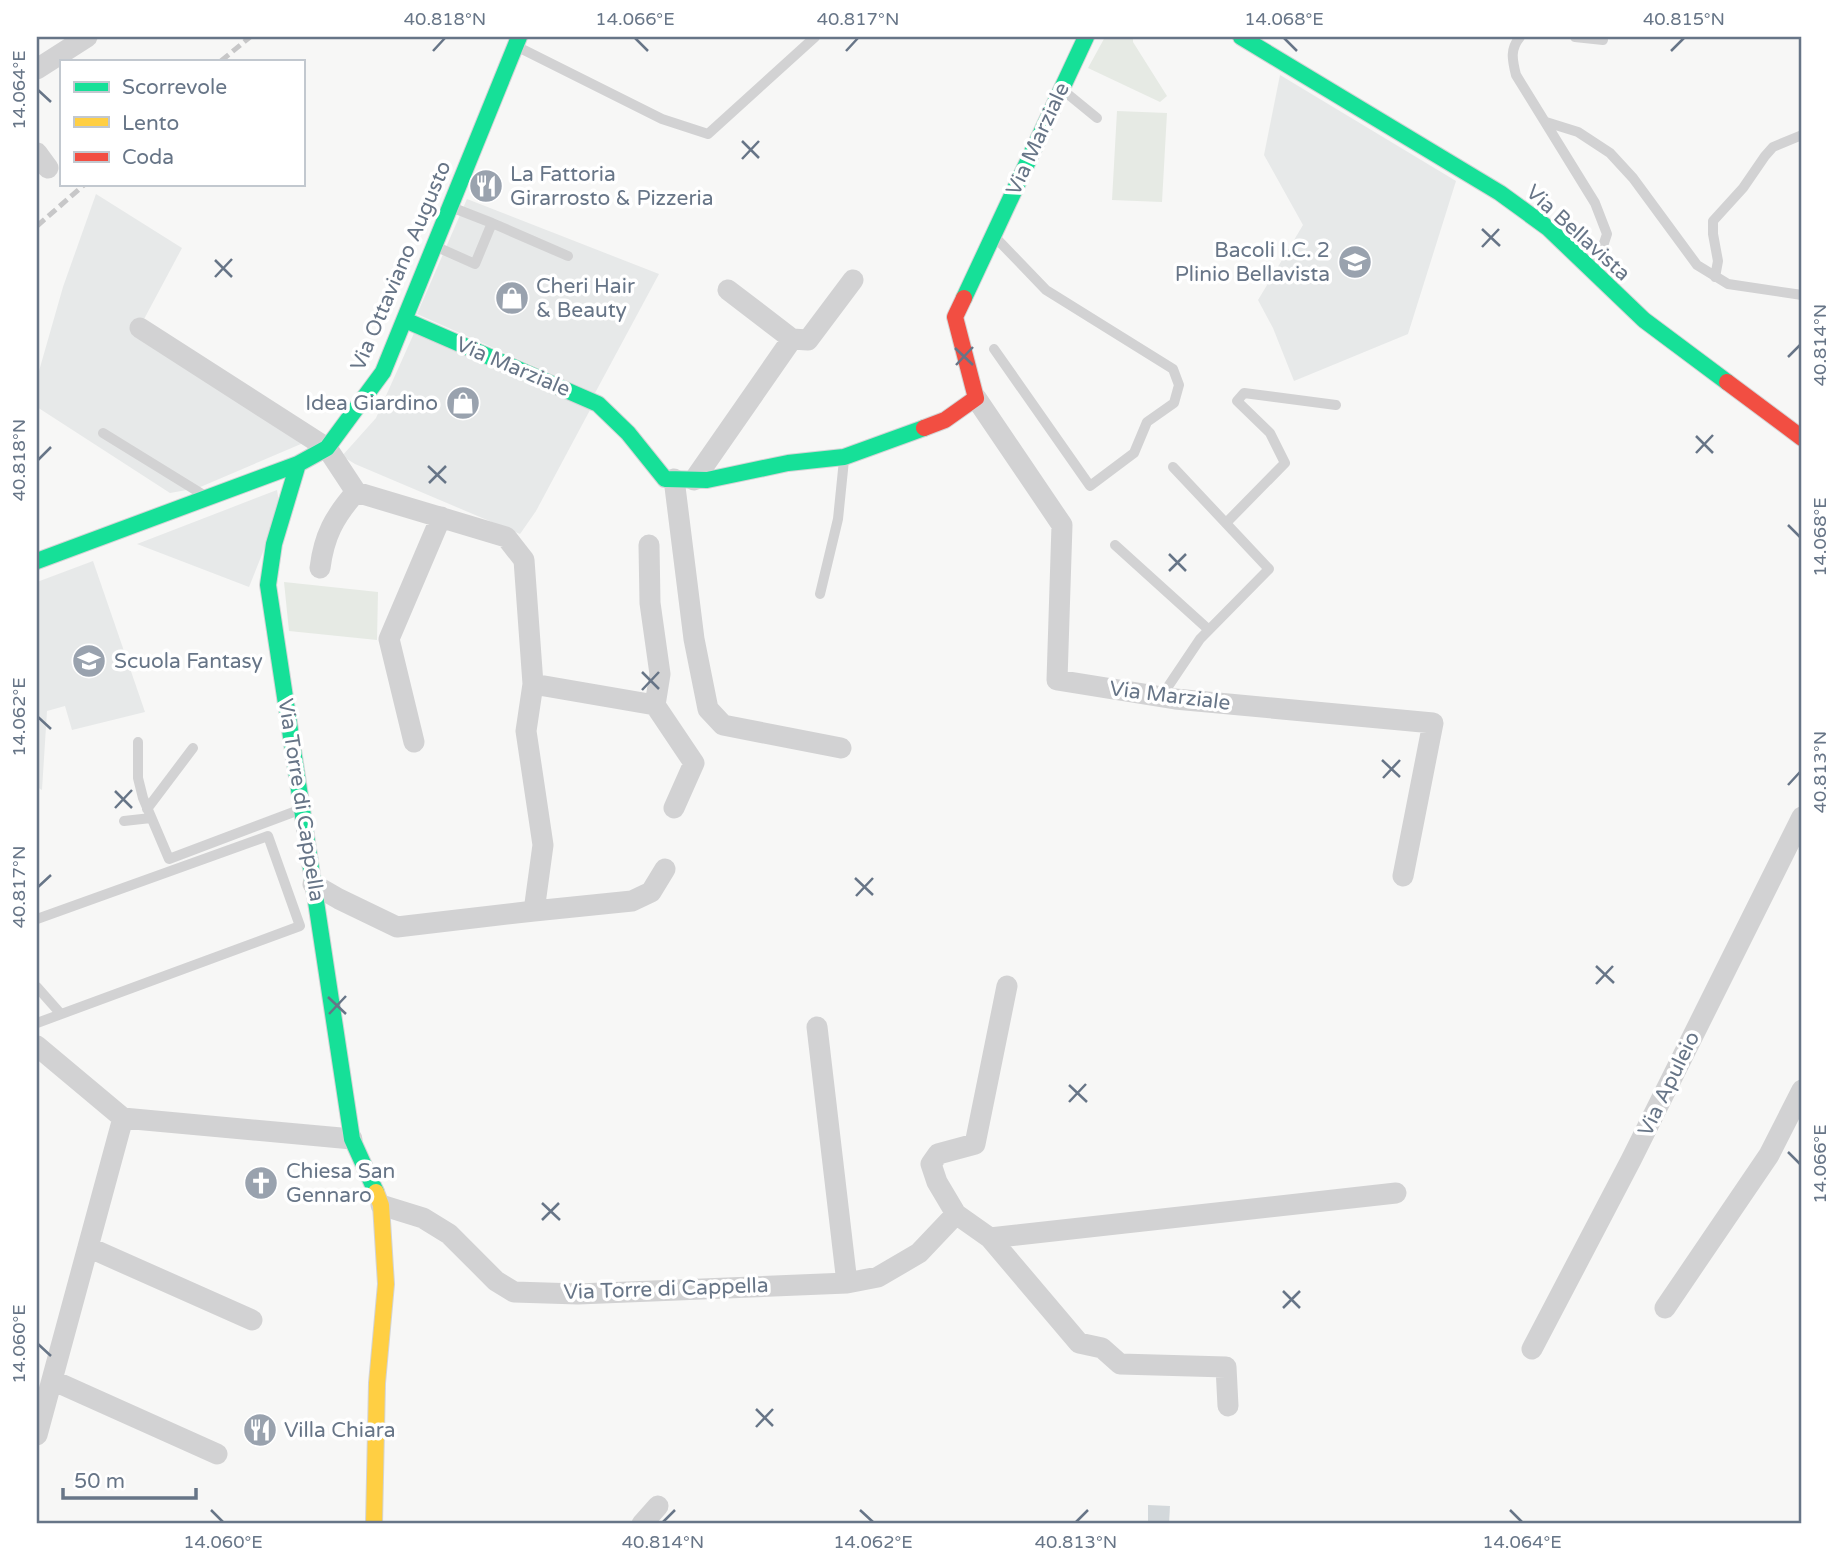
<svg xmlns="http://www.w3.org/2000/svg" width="1839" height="1561" viewBox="0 0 1839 1561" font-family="'Varela Round',sans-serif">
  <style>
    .built { fill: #e7e9e9 }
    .green { fill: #e6eae4 }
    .water { fill: #d3d8db }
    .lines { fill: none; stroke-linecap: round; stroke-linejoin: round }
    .fast-casing { stroke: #d3d4d5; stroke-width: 18 }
    .slow-casing { stroke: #d3d4d5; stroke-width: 18 }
    .jam-casing { stroke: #d3d4d5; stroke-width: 18 }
    .lane { stroke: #d2d2d3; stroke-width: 10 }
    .street { stroke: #d2d2d3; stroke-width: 21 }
    .fast { stroke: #16e098; stroke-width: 16 }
    .slow { stroke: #ffcf43; stroke-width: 16 }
    .jam { stroke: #f24e42; stroke-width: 16 }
    .rail { stroke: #c7c7c8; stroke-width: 5; stroke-dasharray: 10 5; stroke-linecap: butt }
    .ticks { fill: none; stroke: #677587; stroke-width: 2.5 }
    .labels { text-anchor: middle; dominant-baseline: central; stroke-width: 7; stroke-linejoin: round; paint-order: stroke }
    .street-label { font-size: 21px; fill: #677587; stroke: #fff }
    .poi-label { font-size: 21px; fill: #677587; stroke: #fff; text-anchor: start }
    .neatline { fill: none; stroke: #677587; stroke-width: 2.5 }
    .ticks-label { font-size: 18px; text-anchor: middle; fill: #677587 }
  </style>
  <rect width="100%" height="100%" fill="#f7f7f6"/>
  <path class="built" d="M1280,75L1456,181L1408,334L1294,381L1273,328L1258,300L1303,225L1264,155Z
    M96,194L182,248L135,336L315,438L198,488L170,493L37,407V378L63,287Z
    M467,199L659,274L595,393L417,314Z
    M415,331L590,410L536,511L520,534L355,464L342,456L376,418Z
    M277,490L280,509L249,587L137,544Z
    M93,561L145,712L72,730L65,706L47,711L42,790L37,787V582Z"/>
  <path class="green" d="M1105,37H1133V42L1167,96L1160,102L1088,68Z
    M1117,111L1167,113L1162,202L1112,200Z
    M284,582L378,592L377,640L289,631Z"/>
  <path class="water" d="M1148,1505L1170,1506L1169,1524H1148Z"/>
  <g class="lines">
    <g class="fast-casing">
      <path id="fast" d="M1241,37L1500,193L1548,228L1644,320L1727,382
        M964,298L1086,37
        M405,320L598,404L628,433L665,479L707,480L788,463L844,457L924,428
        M298,464L274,544L268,585L352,1139L376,1192
        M37,561L298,464L327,448L383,372L519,37"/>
    </g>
    <g class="slow-casing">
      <path id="slow" d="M374,1524L377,1383L386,1284L381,1205L376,1192"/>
    </g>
    <g class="jam-casing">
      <path id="jam" d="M1727,382L1802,438
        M924,428L945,420L976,398L955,317L964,298"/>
    </g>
    <path class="lane" d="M1520,37C1510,49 1512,59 1516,75L1595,203L1607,234L1602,249L1588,265
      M1575,37L1603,40
      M518,47L662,119L708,134L815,37
      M1064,91L1097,118
      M1546,122L1578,132L1610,153L1633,178L1697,265L1728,284L1802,295
      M492,223L568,256
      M437,247L475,264L492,223L451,207
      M1715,277L1718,261L1713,234V221L1743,188L1765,156L1773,147L1802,135
      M994,349L1090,486L1134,453L1147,422L1174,403L1179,385L1173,369L1046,290L995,237
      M103,433L202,494
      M1226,523L1285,463L1270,433L1237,401L1244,393L1336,405
      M1115,545L1209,630
      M820,594L838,519L844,460
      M1161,697L1200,639L1269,569L1173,467
      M138,742V778L143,798L169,859L299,810
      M147,809L193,748
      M124,821L151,818
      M37,919L268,836L300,926L37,1023
      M37,987L60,1013"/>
    <path class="street" d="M37,69L87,37
      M37,153L48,168
      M140,328L327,448L356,492L506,537L524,560L533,684L526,731L543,845L534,911
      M792,339L808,340L853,280
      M976,398L1062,525L1057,680L1175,699L1433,723L1403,876
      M674,479L694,639L708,709L723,725L841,748
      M694,480L792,339L728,290
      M649,545L650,603L660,674L655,705
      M320,568C324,536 334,517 356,492
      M533,684L655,705L694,763L674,808
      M414,742L389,639L441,517
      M313,884L339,899L397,927L534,911L632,901L651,892L665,869
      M1007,986L975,1144L938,1154L931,1164L937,1182L956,1214L990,1238L1396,1193
      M817,1027L847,1283
      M37,1046L123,1118
      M123,1118L352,1139
      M381,1205L423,1218L449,1234L496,1281L514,1292L578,1294L847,1283L878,1277L919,1253L956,1214
      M990,1238L1079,1343L1102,1348L1120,1364L1226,1367L1228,1406
      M88,1247L252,1320
      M1665,1308L1769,1155L1802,1090
      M1532,1349L1631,1160L1802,817
      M52,1380L217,1454
      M37,1435L123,1118
      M642,1524L658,1506"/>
    <use href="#fast" class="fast"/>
    <use href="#slow" class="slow"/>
    <use href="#jam" class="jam"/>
    <path class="rail" d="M221,61L250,37
      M37,226L85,184"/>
  </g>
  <path class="ticks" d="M635,38L648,51M1284,38L1297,51M433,51L445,38M846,51L858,38M1671,51L1684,38M38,90L51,102M742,141L759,158M742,159L759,141M1482,229L1500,246M1482,247L1499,229M215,260L232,277M215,277L232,259M955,348L973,365M1788,357L1800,345M956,365L973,347M1696,436L1713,453M1696,453L1713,435M38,460L51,447M428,466L446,483M429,483L446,466M1788,525L1800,537M1169,554L1186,571M1169,571L1186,554M642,672L659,689M642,690L659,672M38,717L51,729M1382,760L1400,777M1383,778L1400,760M1788,785L1800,772M115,791L132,808M115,808L132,790M855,878L873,895M38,887L51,875M856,896L873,878M1596,966L1614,983M1596,984L1613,966M328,997L346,1014M329,1014L346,996M1069,1085L1087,1102M1069,1102L1086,1084M1788,1152L1800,1164M542,1203L560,1220M542,1220L559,1203M1283,1291L1300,1308M1283,1308L1300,1291M38,1344L51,1356M756,1409L773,1426M756,1427L773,1409M211,1510L223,1522M860,1510L873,1522M1510,1510L1522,1522M663,1522L675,1510M1076,1522L1088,1510"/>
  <defs>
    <g id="restaurant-disc" transform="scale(1.75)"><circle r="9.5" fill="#99a2ae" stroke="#fff"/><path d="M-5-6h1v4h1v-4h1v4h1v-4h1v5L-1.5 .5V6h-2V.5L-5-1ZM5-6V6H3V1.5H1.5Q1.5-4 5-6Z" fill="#fff"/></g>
    <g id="school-disc" transform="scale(1.75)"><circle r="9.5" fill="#99a2ae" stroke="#fff"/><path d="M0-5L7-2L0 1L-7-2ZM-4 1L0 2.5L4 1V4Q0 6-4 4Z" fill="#fff"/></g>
    <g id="shop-disc" transform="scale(1.75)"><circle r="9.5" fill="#99a2ae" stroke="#fff"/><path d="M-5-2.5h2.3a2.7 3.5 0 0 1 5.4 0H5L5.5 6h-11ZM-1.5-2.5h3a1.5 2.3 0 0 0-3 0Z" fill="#fff"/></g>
    <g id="church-disc" transform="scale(1.75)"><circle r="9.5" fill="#99a2ae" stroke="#fff"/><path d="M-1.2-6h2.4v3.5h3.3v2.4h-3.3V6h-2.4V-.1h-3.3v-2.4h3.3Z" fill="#fff"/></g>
  </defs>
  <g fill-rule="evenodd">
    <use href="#restaurant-disc" x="486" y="186"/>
    <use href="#school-disc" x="1355" y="262"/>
    <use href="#shop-disc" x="512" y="298"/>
    <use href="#shop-disc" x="463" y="403"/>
    <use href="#school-disc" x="89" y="661"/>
    <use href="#church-disc" x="261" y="1183"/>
    <use href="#restaurant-disc" x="260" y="1430"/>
  </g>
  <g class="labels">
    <g class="street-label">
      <text transform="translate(1038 139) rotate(-65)">Via Marziale</text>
      <text transform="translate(1578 233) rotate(42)">Via Bellavista</text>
      <text transform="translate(401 266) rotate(-67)">Via Ottaviano Augusto</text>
      <text transform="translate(513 367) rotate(23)">Via Marziale</text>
      <text transform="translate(1170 696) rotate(7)">Via Marziale</text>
      <text transform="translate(301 800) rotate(81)">Via Torre di Cappella</text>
      <text transform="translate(1669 1084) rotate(-64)">Via Apuleio</text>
      <text transform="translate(666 1289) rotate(-2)">Via Torre di Cappella</text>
    </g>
    <g class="poi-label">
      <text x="510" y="174">La Fattoria<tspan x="510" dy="24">Girarrosto &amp; Pizzeria</tspan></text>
      <text x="1330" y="250" text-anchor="end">Bacoli I.C. 2<tspan x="1330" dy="24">Plinio Bellavista</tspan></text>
      <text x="536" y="286">Cheri Hair<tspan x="536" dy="24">&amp; Beauty</tspan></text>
      <text x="438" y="403" text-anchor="end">Idea Giardino</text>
      <text x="114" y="661">Scuola Fantasy</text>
      <text x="286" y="1171">Chiesa San<tspan x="286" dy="24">Gennaro</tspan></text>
      <text x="284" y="1430">Villa Chiara</text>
    </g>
  </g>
  <rect width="1839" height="1561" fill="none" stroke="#ffffff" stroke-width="77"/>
  <rect x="60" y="60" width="245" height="126" fill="#ffffff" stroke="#c2c8cf" stroke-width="2"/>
  <rect x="74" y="82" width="35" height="10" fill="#16e098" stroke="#c2c8cf" stroke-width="2"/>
  <text x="122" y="94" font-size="21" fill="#677587">Scorrevole</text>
  <rect x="74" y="117" width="35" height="10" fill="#ffcf43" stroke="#c2c8cf" stroke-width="2"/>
  <text x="122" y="130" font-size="21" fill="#677587">Lento</text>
  <rect x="74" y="152" width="35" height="10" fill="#f24e42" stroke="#c2c8cf" stroke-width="2"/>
  <text x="122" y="164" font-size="21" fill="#677587">Coda</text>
  <path d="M63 1488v10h133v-10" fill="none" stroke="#677587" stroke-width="3.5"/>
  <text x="74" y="1488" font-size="21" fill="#677587" stroke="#ffffff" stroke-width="5" paint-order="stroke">50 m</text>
  <rect x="38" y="38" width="1762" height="1484" class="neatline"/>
  <g class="ticks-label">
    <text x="445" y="25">40.818°N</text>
    <text x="635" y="25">14.066°E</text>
    <text x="858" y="25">40.817°N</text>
    <text x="1284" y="25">14.068°E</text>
    <text x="1684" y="25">40.815°N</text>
    <text transform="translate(19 90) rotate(-90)" y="6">14.064°E</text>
    <text transform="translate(1820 345) rotate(-90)" y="6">40.814°N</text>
    <text transform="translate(19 460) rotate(-90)" y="6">40.818°N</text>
    <text transform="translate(1820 537) rotate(-90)" y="6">14.068°E</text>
    <text transform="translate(19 717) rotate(-90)" y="6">14.062°E</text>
    <text transform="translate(1820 772) rotate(-90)" y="6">40.813°N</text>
    <text transform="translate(19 887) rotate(-90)" y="6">40.817°N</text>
    <text transform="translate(1820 1164) rotate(-90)" y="6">14.066°E</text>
    <text transform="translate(19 1344) rotate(-90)" y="6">14.060°E</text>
    <text x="223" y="1548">14.060°E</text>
    <text x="663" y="1548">40.814°N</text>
    <text x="873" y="1548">14.062°E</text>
    <text x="1076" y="1548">40.813°N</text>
    <text x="1522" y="1548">14.064°E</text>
  </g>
</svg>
